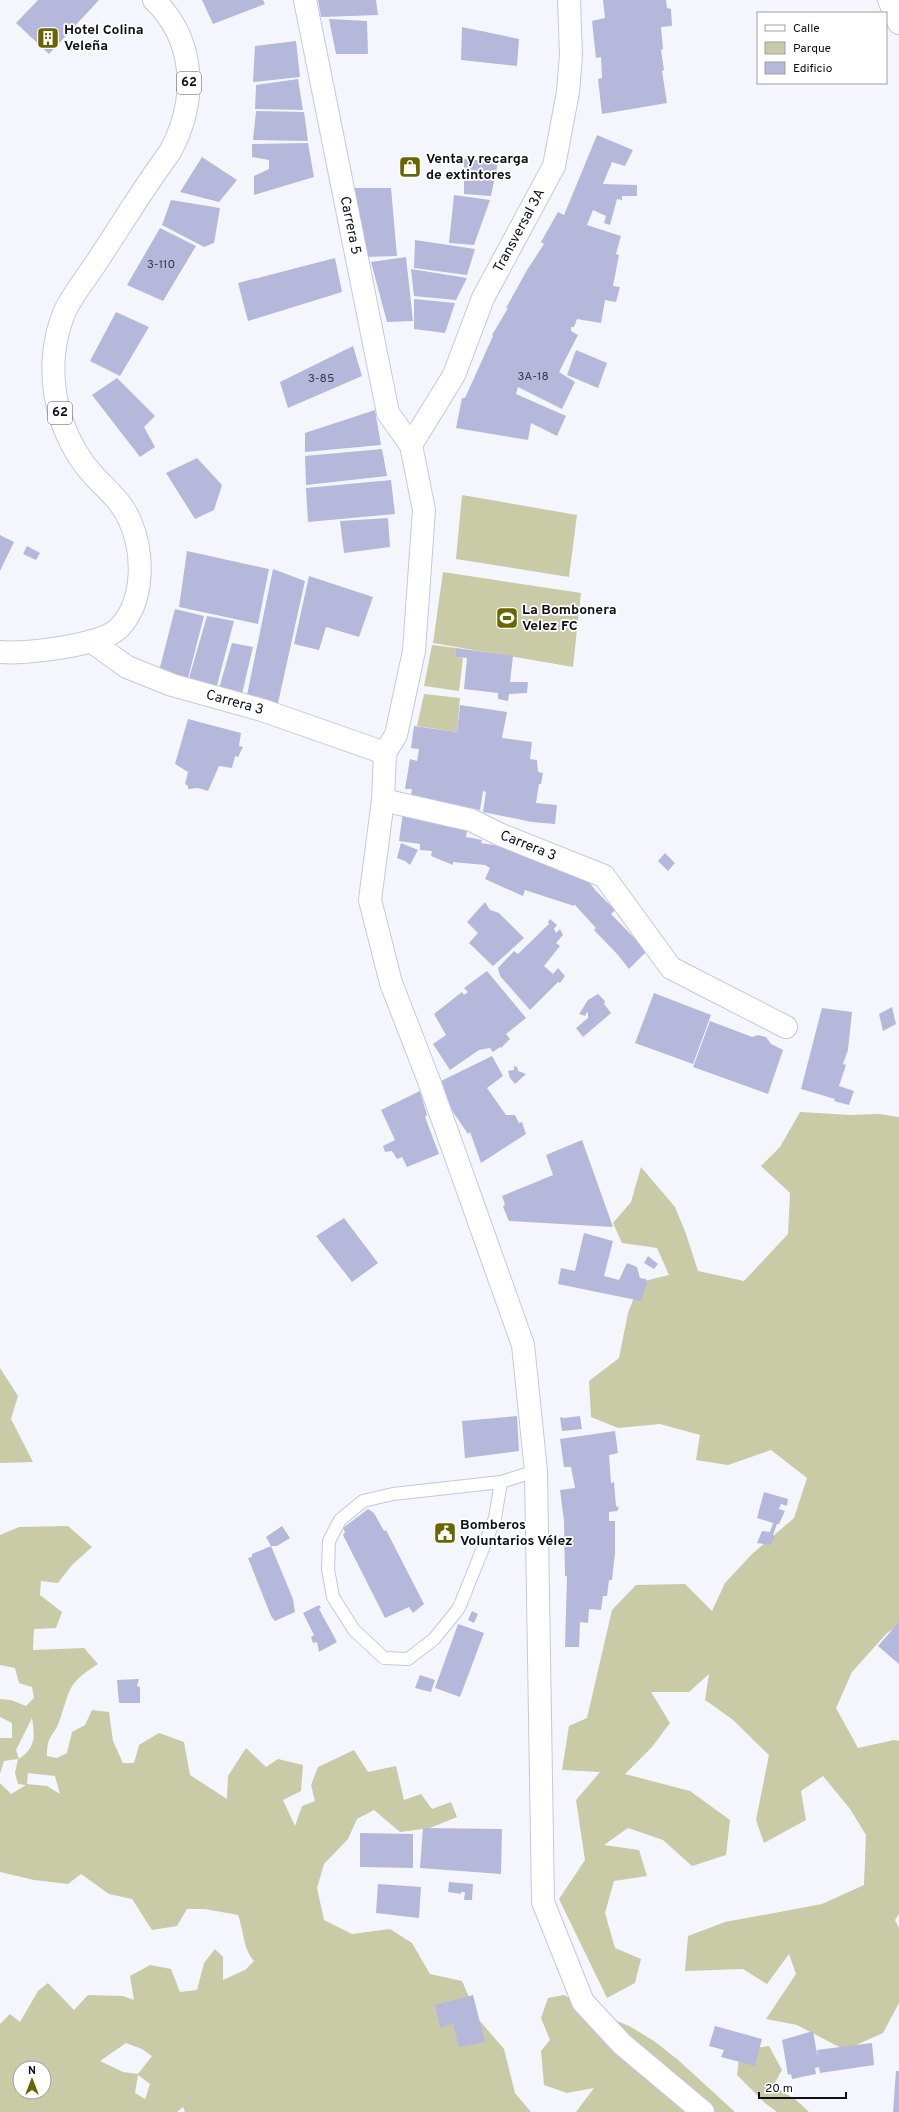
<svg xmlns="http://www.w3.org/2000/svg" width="899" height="2112" viewBox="0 0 899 2112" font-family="Overpass,sans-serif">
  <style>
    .green { fill: #c9caa6; fill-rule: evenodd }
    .building { fill: #b5b8da }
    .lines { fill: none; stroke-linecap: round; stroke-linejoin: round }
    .lane-casing { stroke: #c4c6e9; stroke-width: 14 }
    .street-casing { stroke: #c4c6e9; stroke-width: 24 }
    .secondary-casing { stroke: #c4c6e9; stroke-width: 24 }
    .primary-casing { stroke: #c4c6e9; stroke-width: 24 }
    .lane { stroke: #fff; stroke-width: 12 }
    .street { stroke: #fff; stroke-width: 22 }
    .secondary { stroke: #fff; stroke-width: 22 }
    .primary { stroke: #fff; stroke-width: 22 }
    .labels { text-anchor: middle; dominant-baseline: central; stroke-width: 3.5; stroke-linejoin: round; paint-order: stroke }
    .number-label { font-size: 12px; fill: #38394b }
    .shield { fill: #fff; stroke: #57575f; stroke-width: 1 }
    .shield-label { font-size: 13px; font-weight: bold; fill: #0f0f1b }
    .poi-label { font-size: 14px; font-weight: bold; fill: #0f0f1b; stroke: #fff; text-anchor: start }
    .street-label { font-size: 14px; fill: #0f0f1b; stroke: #fff }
  </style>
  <rect width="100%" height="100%" fill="#f5f6fd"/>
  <path class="green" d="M462,495L577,515L569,577L456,559Z
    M443,572L581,593L573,667L433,643Z
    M432,645L456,648L455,657L463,658L459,691L424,686Z
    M424,694L460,698L457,732L417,726Z
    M800,1112L850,1115L879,1114L899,1117V1625L887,1633L852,1672L836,1708L858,1748L894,1740L899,1741V1914L895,1920L899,1928V2003L883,2033L845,2050L797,2025L766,2019L796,1974L789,1954L767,1984L743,1969L685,1971L688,1936L725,1922L822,1904L864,1885L866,1835L850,1809L823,1776L801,1791L806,1820L764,1843L756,1820L769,1755L732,1719L705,1700L709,1674L689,1692H651L670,1723L652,1747L625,1774L690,1791L730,1820L726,1855L692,1866L663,1840L628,1828L604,1845L639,1850L647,1876L614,1881L605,1913L615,1948L641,1959L635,1983L607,1998L559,1899L585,1860L576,1800L600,1772L562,1770L569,1726L587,1718L612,1610L636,1585L685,1584L712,1611L725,1583L752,1554L794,1518L807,1478L771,1450L728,1465L696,1460L700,1435L660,1424L618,1428L591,1417L589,1381L619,1358L628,1313L640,1282L669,1275L657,1248L622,1243L613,1223L631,1202L641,1167L675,1207L686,1234L698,1271L744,1281L788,1234L790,1193L761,1166L780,1147Z
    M0,1368L18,1396L11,1419L33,1462L0,1463Z
    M68,1526L92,1547L72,1565L58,1583L41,1581L40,1595L62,1612L56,1628L34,1629L33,1650L84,1648L98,1664C66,1684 71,1689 59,1722C53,1738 47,1734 47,1756L57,1758L67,1753L72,1732L85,1725L92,1710L109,1712L113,1741L123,1763H134L139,1745L159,1733L184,1742L190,1775L227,1799L228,1776L246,1748L266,1767L278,1759L303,1765L301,1791L283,1800L295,1826L302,1806L315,1801L311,1785L318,1767L354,1750L368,1772L396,1766L404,1800L421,1794L432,1809L451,1802L457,1817L430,1828L400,1832L374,1810L357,1819L348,1839L324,1864L317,1888L324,1920L352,1934L390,1929L412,1943L430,1974L462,1981L479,2020L504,2049L515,2093L531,2112H185L183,2107L177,2112H0V2024L10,2014L20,2022L38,1991L48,1983L74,2010L88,1995L123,1996L134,2000L130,1976L150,1965L171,1969L180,1992L197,1990L204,1963L215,1949L223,1957V1980L245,1970L254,1961C243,1949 244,1931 238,1915L205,1909H187L177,1926L152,1930L132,1899L109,1894L81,1874L68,1884L34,1880L0,1872V1783L11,1794L26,1785L18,1784L15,1773L18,1759L4,1761L0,1774V1738H12V1723L0,1717V1699L11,1700L26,1706L34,1698L32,1687L19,1683L15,1668L0,1665V1535L19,1527ZM32,1718C35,1737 36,1747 19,1759L16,1750ZM28,1773L55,1776L60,1794L47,1786L27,1784ZM126,2043L142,2049L152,2056L138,2074L123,2072L100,2061ZM20,2068H44V2092H20ZM138,2075L150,2084L145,2099L135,2093Z
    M564,1995L594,2011L631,2027L654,2041L677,2059L735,2112H576L594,2088L567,2093L544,2085L541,2051L550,2040L541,2018L548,1998Z
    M769,2046L782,2070L773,2086L795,2099L809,2112H777L765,2103L737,2075L740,2050Z"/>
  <path class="building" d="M38,0H99L49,54L16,23Z
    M202,0H263L265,4L213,24Z
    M318,0H376L378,15L321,17Z
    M603,0H666L667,8L671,9L672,26L661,27L663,49L661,50L664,70L662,71L667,103L602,114L598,79L602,78L601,57L596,58L592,21L605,18Z
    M329,19L367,21L368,54H336Z
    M462,27L519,39L517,66L461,60Z
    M296,41L300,77L253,82L255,46Z
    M298,79L303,110L255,109L256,85Z
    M256,111L304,112L308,141L253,140Z
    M597,135L633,150L625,166L612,162L603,184L637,185V196H622V200L617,199L610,225L604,223L606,216L593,210L587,225L621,236L616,254L619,255L613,286L620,287L616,302L605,300L601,323L577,319L574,327H571V331L578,335L559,372L575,382L562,409L518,387L516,394L566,416L557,436L531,423L528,440L456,428L462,398H465L493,336L492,335L508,308H506L527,270L544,244L541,242L558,212L564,215Z
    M308,143L314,177L254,195V176L269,169V160L252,157V144Z
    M202,157L237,180L219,202L180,192Z
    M464,159L498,162L491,196L464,194Z
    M352,188H391L397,256L364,257Z
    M454,195L490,200L474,245L449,243Z
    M171,200L220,208L214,243L204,247L162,225Z
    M160,228L196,246L163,301L127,285Z
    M415,240L475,249L467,275L414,268Z
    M406,257L413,321L387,322L371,262Z
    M335,258L342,292L248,321L238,283Z
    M411,269L467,278L456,300L414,296Z
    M414,299L455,303L445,333L414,329Z
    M116,312L149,327L120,376L90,361Z
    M353,346L362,376L288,408L280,382Z
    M576,350L607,363L598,388L567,375Z
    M117,378L155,416L144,427L155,447L140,457L92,395Z
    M375,410L381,445L305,452V433Z
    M382,449L387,476L306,485L305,456Z
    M197,458L222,485L214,510L195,519L166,473Z
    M391,480L395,514L308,522L306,488Z
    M388,518L390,547L344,553L340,521Z
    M0,535L14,542L0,571Z
    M27,546L40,553L36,560L23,554Z
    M187,551L269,569L258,624L179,607Z
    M273,569L305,581L278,703L246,700Z
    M309,576L373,597L359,637L326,627L319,650L294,644Z
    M175,609L204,616L187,682L158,675Z
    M207,616L234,621L216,689L187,685Z
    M232,643L253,647L241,698L218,692Z
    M456,648L513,656L510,682H528L527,693L509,694L508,701L498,699V693L464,689L467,658L455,657Z
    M460,705L507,712L502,738L532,742L530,759L537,760L538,772L543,773L541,784H539L536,803L557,805L555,824L532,822L483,812L486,792L483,791L480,810L411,796L412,789H405L410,759L417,761L419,749L411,748L414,726L457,732Z
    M188,719L241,733L239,746L243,747L238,757L235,756L232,768L219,766L208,791L198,788L188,789V786L185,784L188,772L175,764Z
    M403,812L468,825L466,837L482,840L481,843L500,846L584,875L596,891L615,910L611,914L647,951L629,969L618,955L594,930L596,928L574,904V906L525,890L523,896L485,879L490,868L485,865L453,862V865L431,856L432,851L420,850V844L399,841Z
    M401,843L418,850L410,865L405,861L397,858Z
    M665,853L675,863L668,871L658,861Z
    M485,902L490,910L499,913L524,938L493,966L469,943L478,933L467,922Z
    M550,919L557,925L554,929L556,933L560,929L563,935L556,943L560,946L544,966L553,974L558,968L565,976L560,983L558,982L530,1010L500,976L498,968L514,951L518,954L549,924L548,922Z
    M487,971L526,1018L506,1034L510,1039L501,1048L500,1047L493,1052L490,1048L479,1050L450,1070L433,1044L446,1035L434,1014L462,992L464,995L468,992L464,988Z
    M654,993L711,1015L693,1064L635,1043Z
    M598,994L605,1001L604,1004L611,1013L583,1037L576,1028L588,1018V1013L587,1012L585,1016L579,1014L588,1000Z
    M892,1007L896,1024L883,1031L879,1014Z
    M822,1008L852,1012L848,1050L843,1064L846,1065L839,1086L854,1091L849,1105L834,1101L835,1099L801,1089Z
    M710,1021L752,1037L758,1035L766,1037L771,1044L783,1050L768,1094L693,1067Z
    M492,1056L503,1076L487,1088L506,1115H515L519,1123L522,1122L526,1134L481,1163L470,1132L468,1134L453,1112L439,1082Z
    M514,1066L517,1067L518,1071L526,1074L515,1084L510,1078L508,1071L514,1070Z
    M420,1091L427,1115L425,1117L439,1154L407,1167L402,1157L397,1159L392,1151L385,1152L383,1146L395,1140L381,1110Z
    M582,1140L613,1227L509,1221L503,1207L505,1204L502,1196L553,1175L546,1155Z
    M344,1218L378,1263L352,1282L316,1236Z
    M584,1233L613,1241L604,1276L619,1280L627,1263L637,1267L640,1278L646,1279L647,1283L641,1301L558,1284L561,1268L575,1271Z
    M648,1256L658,1264L654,1269L644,1263Z
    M517,1416L519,1451L465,1458L462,1421Z
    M580,1416L582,1429L562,1431L560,1417L564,1418Z
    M615,1431L618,1453L609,1455L611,1483L614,1482L616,1506L619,1508L617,1511L609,1512V1521H615V1553L612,1580H609L607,1596H603L601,1610L589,1609L588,1623L580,1622L579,1647H565L567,1576H565L564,1521L560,1490L575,1488L571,1467H564L560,1439Z
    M764,1492L788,1499L787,1506L781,1504L779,1509L785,1511L779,1524H777L773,1535L775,1536L770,1545L757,1543L762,1531L770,1532L773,1523L757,1518Z
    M368,1509L374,1513L384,1531L386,1530L424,1604L413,1613L409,1607L385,1618L343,1535L345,1532L343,1528Z
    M282,1526L290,1538L277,1546H271L293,1599L295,1612L275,1621L271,1616L248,1558L252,1557V1554L271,1546L266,1537Z
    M319,1605L321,1608L319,1609L337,1642L319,1652L317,1642L313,1643L311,1637L314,1635L303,1613Z
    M472,1611L478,1614L474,1623L468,1620Z
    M899,1622V1664L878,1646Z
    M458,1624L484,1633L460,1697L435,1688Z
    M420,1675L435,1680L431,1692L415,1688Z
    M139,1679L137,1686L140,1687V1703H119L117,1680Z
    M423,1828L502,1829L501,1874L420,1868Z
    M360,1833L413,1834V1868L360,1867Z
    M449,1882L473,1884L472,1900H464L465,1892H461V1894L448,1892Z
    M378,1884L421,1887L419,1918L376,1913Z
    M473,1995L485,2042L459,2047L453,2024L440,2027L435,2005Z
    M715,2026L762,2039L755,2066L721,2057L724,2050L709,2046Z
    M813,2031L818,2059L817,2050L872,2043L874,2065L820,2073L819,2067L815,2068L816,2074L792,2079L791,2074L788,2075L782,2040Z
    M896,2071H899V2112H893Z"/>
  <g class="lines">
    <g class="lane-casing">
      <path id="lane" d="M501,1482L495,1518L459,1608L434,1639L408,1659L384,1658L354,1630L333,1597L328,1569L329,1541L340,1520L363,1501L393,1494L501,1482L536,1471"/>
    </g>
    <g class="street-casing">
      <g id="street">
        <path id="s1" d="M411,445L454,375L483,298L554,166L568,92L571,55L569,0"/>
        <path id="s2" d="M91,641L127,667L172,685L262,710L385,753"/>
        <path id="s3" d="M383,800L471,820L499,834L604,876L671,968L786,1027"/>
      </g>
    </g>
    <g class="secondary-casing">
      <g id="secondary">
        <path id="s4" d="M305,0L388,413L411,445L424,510L414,651L396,735L385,753L383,800L370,900L391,983L429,1081L523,1345L536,1471L543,1902L583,2002L622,2044L703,2112"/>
      </g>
    </g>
    <g class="primary-casing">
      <path id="primary" d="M889,0L899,23
        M0,652C25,654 101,646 119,628C145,601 144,553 130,521C123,503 108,491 95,477C65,445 50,399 54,355C55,341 59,326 64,313C72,295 87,277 98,260C122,224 144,187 170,152C197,102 197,42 154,0"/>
    </g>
    <use href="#lane" class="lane"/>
    <use href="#street" class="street"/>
    <use href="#secondary" class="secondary"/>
    <use href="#primary" class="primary"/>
  </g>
  <defs>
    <g id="building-square" transform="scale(1.15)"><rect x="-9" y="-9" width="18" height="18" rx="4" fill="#676600" stroke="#fff"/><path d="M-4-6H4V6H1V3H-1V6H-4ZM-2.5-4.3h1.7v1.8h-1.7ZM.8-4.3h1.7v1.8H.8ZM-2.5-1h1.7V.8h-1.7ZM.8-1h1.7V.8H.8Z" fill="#fff"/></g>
    <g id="shop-square" transform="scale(1.15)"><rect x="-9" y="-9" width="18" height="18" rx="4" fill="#676600" stroke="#fff"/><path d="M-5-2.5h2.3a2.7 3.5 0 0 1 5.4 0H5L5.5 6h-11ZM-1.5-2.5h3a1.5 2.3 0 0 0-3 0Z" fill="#fff"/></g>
    <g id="stadium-square" transform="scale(1.15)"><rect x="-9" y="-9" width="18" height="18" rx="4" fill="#676600" stroke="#fff"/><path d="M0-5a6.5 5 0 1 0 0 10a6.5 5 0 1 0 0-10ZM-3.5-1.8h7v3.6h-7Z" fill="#fff"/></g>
    <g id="civic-square" transform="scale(1.15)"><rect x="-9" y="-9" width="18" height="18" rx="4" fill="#676600" stroke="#fff"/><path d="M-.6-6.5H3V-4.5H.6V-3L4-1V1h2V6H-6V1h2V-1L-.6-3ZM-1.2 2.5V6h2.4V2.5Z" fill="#fff"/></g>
  </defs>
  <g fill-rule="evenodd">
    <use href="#building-square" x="48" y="38"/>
    <use href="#shop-square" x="410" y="167"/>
    <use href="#stadium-square" x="507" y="618"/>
    <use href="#civic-square" x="445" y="1533"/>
  </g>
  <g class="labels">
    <g class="number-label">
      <text x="161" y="265">3-110</text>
      <text x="533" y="377">3A-18</text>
      <text x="321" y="379">3-85</text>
    </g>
    <g class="shield">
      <rect x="177" y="72" width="24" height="22" rx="3"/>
      <rect x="48" y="402" width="24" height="22" rx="3"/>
    </g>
    <g class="shield-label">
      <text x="189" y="83">62</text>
      <text x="60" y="413">62</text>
    </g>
    <g class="poi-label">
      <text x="64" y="30">Hotel Colina<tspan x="64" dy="16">Veleña</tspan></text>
      <text x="426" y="159">Venta y recarga<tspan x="426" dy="16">de extintores</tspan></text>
      <text x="522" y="610">La Bombonera<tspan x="522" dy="16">Velez FC</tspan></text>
      <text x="460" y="1525">Bomberos<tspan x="460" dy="16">Voluntarios Vélez</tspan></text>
    </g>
    <g class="street-label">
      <text stroke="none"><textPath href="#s4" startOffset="230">Carrera 5</textPath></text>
      <text stroke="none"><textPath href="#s1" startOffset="241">Transversal 3A</textPath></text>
      <text stroke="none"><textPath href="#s2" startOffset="158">Carrera 3</textPath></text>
      <text stroke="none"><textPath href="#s3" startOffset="153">Carrera 3</textPath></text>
    </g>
  </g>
  <rect x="757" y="12" width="130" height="72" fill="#ffffff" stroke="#9f9fa4"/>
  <rect x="765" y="25" width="20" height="6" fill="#ffffff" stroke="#9f9fa4"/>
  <text x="793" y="32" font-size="12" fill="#0f0f1b">Calle</text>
  <rect x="765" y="42" width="20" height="12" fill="#c9caa6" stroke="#9f9fa4"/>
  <text x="793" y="52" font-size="12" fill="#0f0f1b">Parque</text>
  <rect x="765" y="62" width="20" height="12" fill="#b5b8da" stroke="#9f9fa4"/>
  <text x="793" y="72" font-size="12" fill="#0f0f1b">Edificio</text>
  <g transform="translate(32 2080)"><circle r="19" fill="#ffffff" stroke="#9f9fa4"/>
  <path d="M0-3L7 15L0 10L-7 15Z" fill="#676600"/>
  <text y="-6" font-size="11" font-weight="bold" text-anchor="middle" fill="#0f0f1b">N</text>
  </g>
  <path d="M759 2092v6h87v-6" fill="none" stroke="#0f0f1b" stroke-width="2"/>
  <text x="765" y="2092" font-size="12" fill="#0f0f1b" stroke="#ffffff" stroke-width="3" paint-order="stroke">20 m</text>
</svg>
